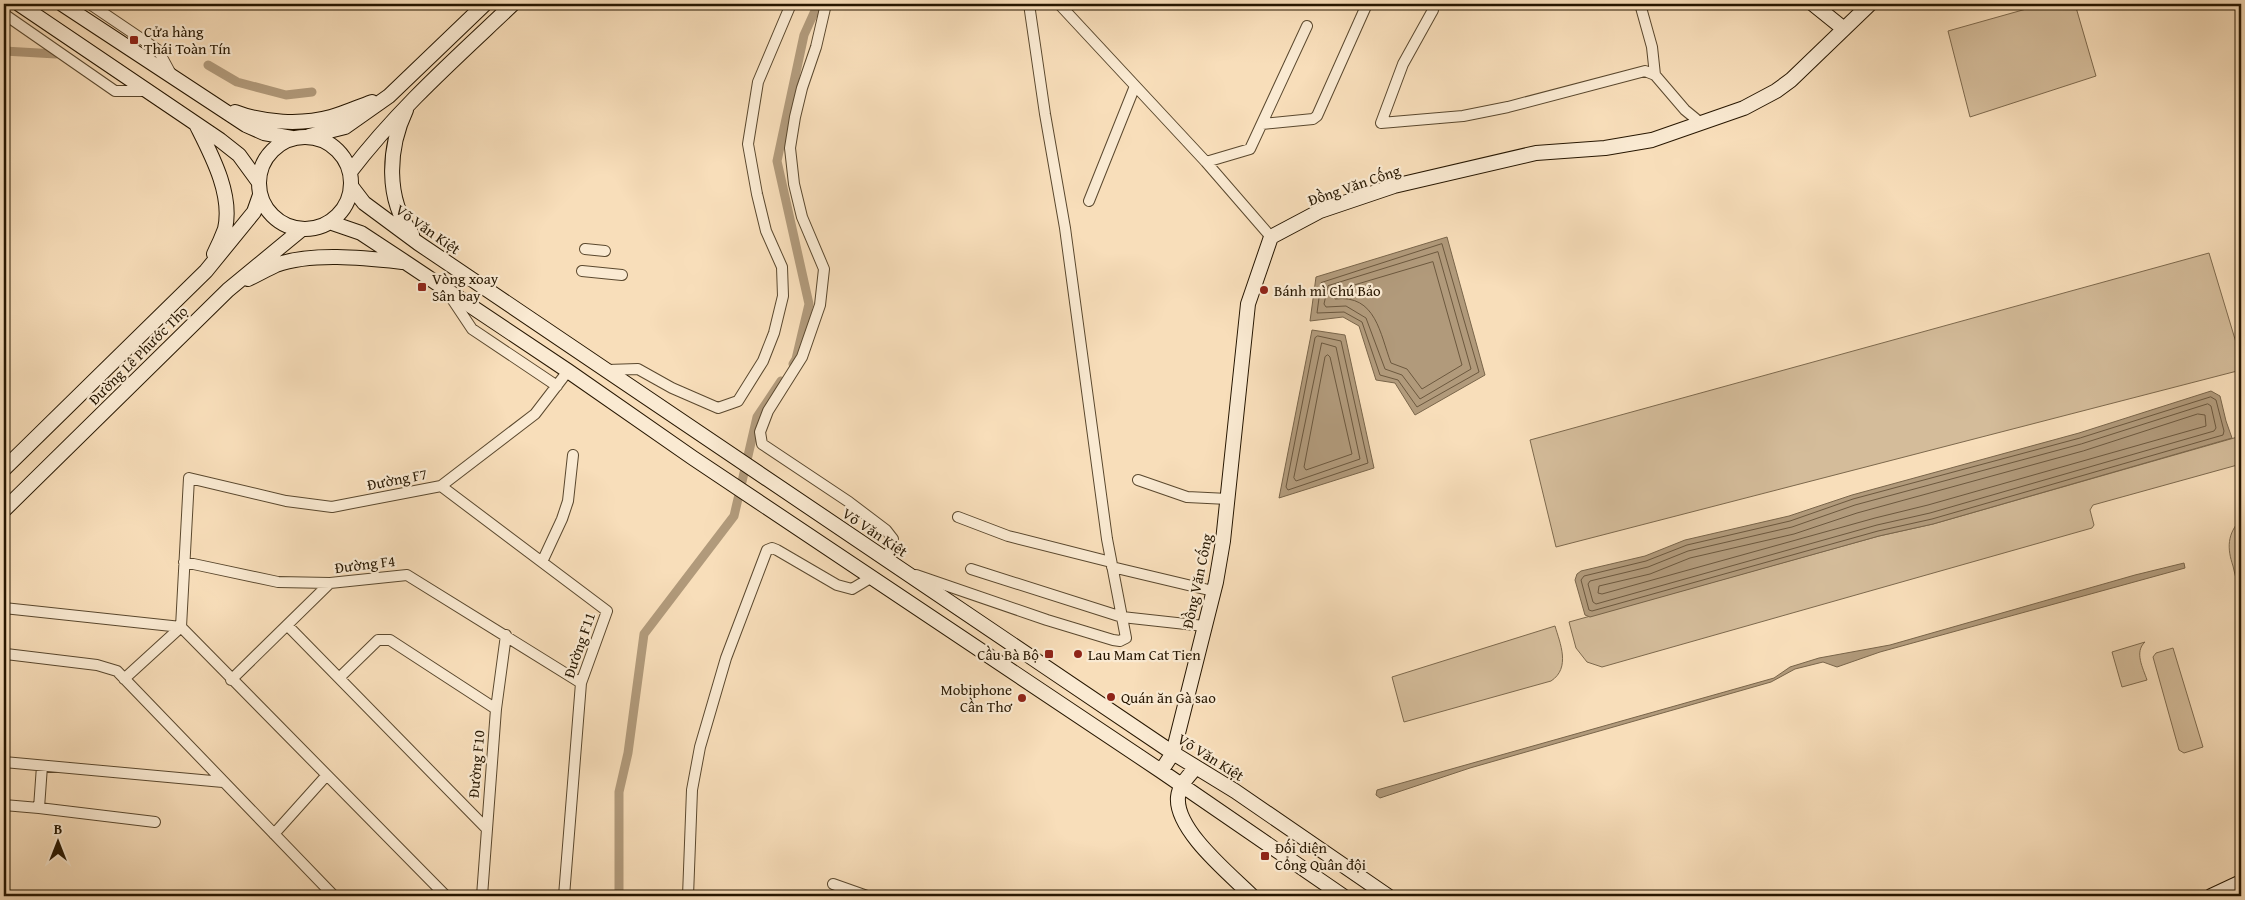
<svg xmlns="http://www.w3.org/2000/svg" width="2245" height="900" viewBox="0 0 2245 900" font-family="'Gentium Book Plus',serif">
  <style>
    .green { fill: #d4bc9a; stroke: #7d694d }
    .water { fill: #b19a7b; stroke: #79654a }
    .lines { fill: none; stroke-linecap: round; stroke-linejoin: round }
    .shore { stroke: #6c583e; stroke-width: 1 }
    .canal { stroke: #b19a7b; stroke-width: 9 }
    .street-casing { stroke: #5a482e; stroke-width: 12 }
    .secondary-casing { stroke: #261600; stroke-width: 16 }
    .street { stroke: #faead2; stroke-width: 10 }
    .secondary { stroke: #faead2; stroke-width: 14 }
    .poi-dot { fill: #8f2418; stroke: #faead2; stroke-width: 2 }
    .labels { text-anchor: middle; dominant-baseline: central; stroke-width: 4.5; stroke-linejoin: round; paint-order: stroke }
    .poi-label { font-size: 15px; fill: #261600; stroke: #faead2; text-anchor: start }
    .street-label { font-size: 15px; fill: #261600; stroke: #faead2 }
  </style>
  <rect width="100%" height="100%" fill="#f8deba"/>
  <filter id="stains"><feTurbulence type="fractalNoise" baseFrequency=".004" numOctaves="4"/><feColorMatrix values="0 0 0 0 .2 0 0 0 0 .09 0 0 0 0 .02 0 0 0 .5 -.17"/></filter>
  <radialGradient id="worn" r=".72"><stop offset=".6" stop-color="#630" stop-opacity="0"/><stop offset="1" stop-color="#630" stop-opacity=".3"/></radialGradient>
  <path class="green" d="M2044,4H2075L2096,76L1970,117L1948,31Z
    M2209,253L2241,359V370L1556,547L1530,440Z
    M2241,436V464L2093,505L2090,510L2094,525L2092,528L1602,667L1587,662L1576,648L1569,622L1879,536L1933,524Z
    M2241,519V588C2236,582 2235,574 2233,566C2227,548 2227,534 2241,519Z
    M1555,626C1560,643 1571,668 1551,681L1404,722L1392,677Z
    M2145,642C2134,652 2143,668 2147,680L2122,687L2112,652Z
    M2173,648L2203,747L2184,753L2179,750L2153,657L2156,653Z"/>
  <path class="water" d="M1447,237L1485,375L1415,415L1395,383L1376,380L1359,326L1343,317L1310,321L1316,277Z
    M1312,330L1345,335L1374,468L1279,498Z
    M2211,391L2220,396L2226,421L2232,438L1933,524L1879,536L1590,617L1585,615L1575,580L1577,574L1581,571L1645,556L1685,540L1789,516L1852,495L2079,433Z
    M2184,563L2185,568L1880,652L1837,667L1823,662L1795,669L1771,682L1470,768L1380,798L1376,795L1377,790L1774,678L1790,667L1819,658L1890,645L2135,575Z"/>
  <g class="lines">
    <path class="shore" d="M1442,244L1479,372L1417,407L1398,380L1380,375L1362,322L1344,312L1317,313L1321,283Z
      M1438,252L1471,369L1420,399L1402,375L1385,369L1366,318L1346,306L1326,307L1324,304L1328,286Z
      M1433,262L1462,365L1422,389L1407,369L1391,363C1380,334 1376,294 1335,299L1333,296L1335,291Z
      M1318,336L1341,341L1368,463L1288,490L1286,487L1315,338Z
      M1322,343L1336,347L1360,459L1296,481L1294,478Z
      M1328,355L1330,357L1352,454L1306,470L1304,467L1325,357Z
      M2211,397L2216,400L2224,431L2223,435L1932,519L1878,531L1592,611L1589,610L1581,580L1584,576L1646,561L1687,545L1790,521L1853,499L2080,438Z
      M2208,404L2211,406L2216,428L2214,431L1930,513L1877,525L1596,604L1593,602L1588,584L1590,581L1648,567L1688,551L1792,527L1855,505L2081,444Z
      M2198,414L2205,415L2206,426L1928,505L1875,518L1602,594L1598,593L1599,586L1650,574L1690,558L1794,534L1857,513L2083,451Z"/>
    <path class="canal" d="M4,51L56,54
      M208,65L237,82L286,95L312,92
      M793,364L796,359L809,304L777,161L804,35L818,4
      M619,896V792L628,753L644,634L734,516L757,417L781,381"/>
    <g class="street-casing">
      <path id="street" d="M90,4L158,50L171,74
        M826,4L816,47L802,88L795,117L790,148L794,184L802,217L824,269L820,305L802,357L768,411L760,432L762,444L849,502L886,530L893,539L892,548L885,558
        M1059,4L1206,162L1271,237
        M1433,4V10L1403,64L1381,123L1463,116L1508,107L1645,71L1655,75L1685,110L1702,124
        M1640,4L1652,47L1655,75
        M4,14L115,91H149
        M1262,124L1313,119L1317,116L1367,4
        M1206,162L1250,149L1307,26
        M1089,201L1135,86
        M585,249L605,251
        M582,271L622,275
        M448,293L472,329L557,386
        M607,370L638,369L672,388L718,408L738,401L763,361L774,333L783,296L782,267L766,231L757,194L748,144L758,82L791,4
        M1138,480L1187,497L1228,499
        M441,486L607,611L581,683L564,896
        M958,517L1008,536L1111,562
        M184,562L278,582L330,583L407,575L581,683
        M542,562L562,519L568,501L573,455
        M1112,567L1213,591
        M971,569L1122,617L1204,626
        M916,575L1047,620L1113,640L1120,641L1126,638L1107,539L1065,228L1045,114L1029,4
        M4,608L181,627
        M287,625L486,828
        M6,654L97,665L117,671L334,896
        M339,678L378,640H390L496,709
        M124,679L181,627
        M231,680L330,583
        M4,762L223,782
        M42,766L39,808L155,822
        M4,805L39,808
        M274,834L326,776
        M833,884L867,896
        M446,896L181,627L189,478L286,501L332,507L441,486L535,414L568,371
        M482,896L496,709L506,635
        M688,896L692,790L700,747L726,658L767,550L772,548L777,550L837,585L852,589L872,577"/>
    </g>
    <g class="secondary-casing">
      <path id="secondary" d="M19,4L220,140L239,155L258,181
        M62,4L246,125L264,133L292,138
        M1813,4L1844,29
        M406,110C388,148 385,199 412,234
        M235,112C263,123 302,125 331,117C345,113 358,107 372,102
        M196,124C211,154 233,194 225,229C222,237 218,246 214,254
        M309,136L345,127L389,96L485,4
        M259 183a46 46 0 1 1 92 0a46 46 0 1 1-92 0Z
        M350,172C398,109 456,58 513,4
        M351,186L364,203L418,243L1173,753L1235,791L1388,896
        M329,222L361,233L405,262L568,371L693,458L1161,771L1343,896
        M248,279C257,275 267,269 276,265C312,252 365,258 403,262
        M4,469L206,271L254,212L260,195
        M4,510L228,290L302,229
        M1196,767C1189,776 1179,785 1178,797C1175,830 1230,874 1252,896
        M1161,771L1173,753L1216,582L1223,541L1248,304L1271,237L1320,211L1394,186L1536,153L1605,148L1652,140L1744,108L1776,91L1791,80L1870,4
        M2211,896L2241,882"/>
    </g>
    <use href="#street" class="street"/>
    <use href="#secondary" class="secondary"/>
  </g>
  <g class="poi-dot">
    <rect x="129" y="35" width="10" height="10" rx="2.5"/>
    <rect x="417" y="282" width="10" height="10" rx="2.5"/>
    <circle cx="1264" cy="290" r="5"/>
    <rect x="1044" y="649" width="10" height="10" rx="2.5"/>
    <circle cx="1078" cy="654" r="5"/>
    <circle cx="1111" cy="697" r="5"/>
    <circle cx="1022" cy="698" r="5"/>
    <rect x="1260" y="851" width="10" height="10" rx="2.5"/>
  </g>
  <g class="labels">
    <g class="poi-label">
      <text x="144" y="31">Cửa hàng<tspan x="144" dy="17">Thái Toàn Tín</tspan></text>
      <text x="432" y="278">Vòng xoay<tspan x="432" dy="17">Sân bay</tspan></text>
      <text x="1274" y="290">Bánh mì Chú Bảo</text>
      <text x="1039" y="654" text-anchor="end">Cầu Bà Bộ</text>
      <text x="1088" y="654">Lau Mam Cat Tien</text>
      <text x="1012" y="689" text-anchor="end">Mobiphone<tspan x="1012" dy="17">Cần Thơ</tspan></text>
      <text x="1121" y="697">Quán ăn Gà sao</text>
      <text x="1275" y="847">Đối diện<tspan x="1275" dy="17">Cổng Quân đội</tspan></text>
    </g>
    <g class="street-label">
      <text transform="translate(1354 185) rotate(-19)">Đồng Văn Cống</text>
      <text transform="translate(428 229) rotate(35)">Võ Văn Kiệt</text>
      <text transform="translate(138 355) rotate(-45)">Đường Lê Phước Thọ</text>
      <text transform="translate(397 479) rotate(-11)">Đường F7</text>
      <text transform="translate(875 532) rotate(34)">Võ Văn Kiệt</text>
      <text transform="translate(365 564) rotate(-7)">Đường F4</text>
      <text transform="translate(1197 581) rotate(-78)">Đồng Văn Cống</text>
      <text transform="translate(579 645) rotate(-71)">Đường F11</text>
      <text transform="translate(1211 757) rotate(32)">Võ Văn Kiệt</text>
      <text transform="translate(476 764) rotate(-85)">Đường F10</text>
    </g>
  </g>
  <rect width="2245" height="900" fill="none" stroke="#f8deba" stroke-width="20"/>
  <rect x="5" y="5" width="2235" height="890" fill="none" stroke="#261600" stroke-width="2.5"/>
  <rect x="10" y="10" width="2225" height="880" fill="none" stroke="#261600"/>
  <g transform="translate(58 842)" stroke="#faead2" stroke-width="4" paint-order="stroke">
  <path d="M0-4L9 19L0 12L-9 19Z" fill="#261600"/>
  <text y="-8" font-size="14" font-weight="bold" text-anchor="middle" fill="#261600">B</text>
  </g>
  <rect width="100%" height="100%" filter="url(#stains)"/>
  <rect width="100%" height="100%" fill="url(#worn)"/>
</svg>
